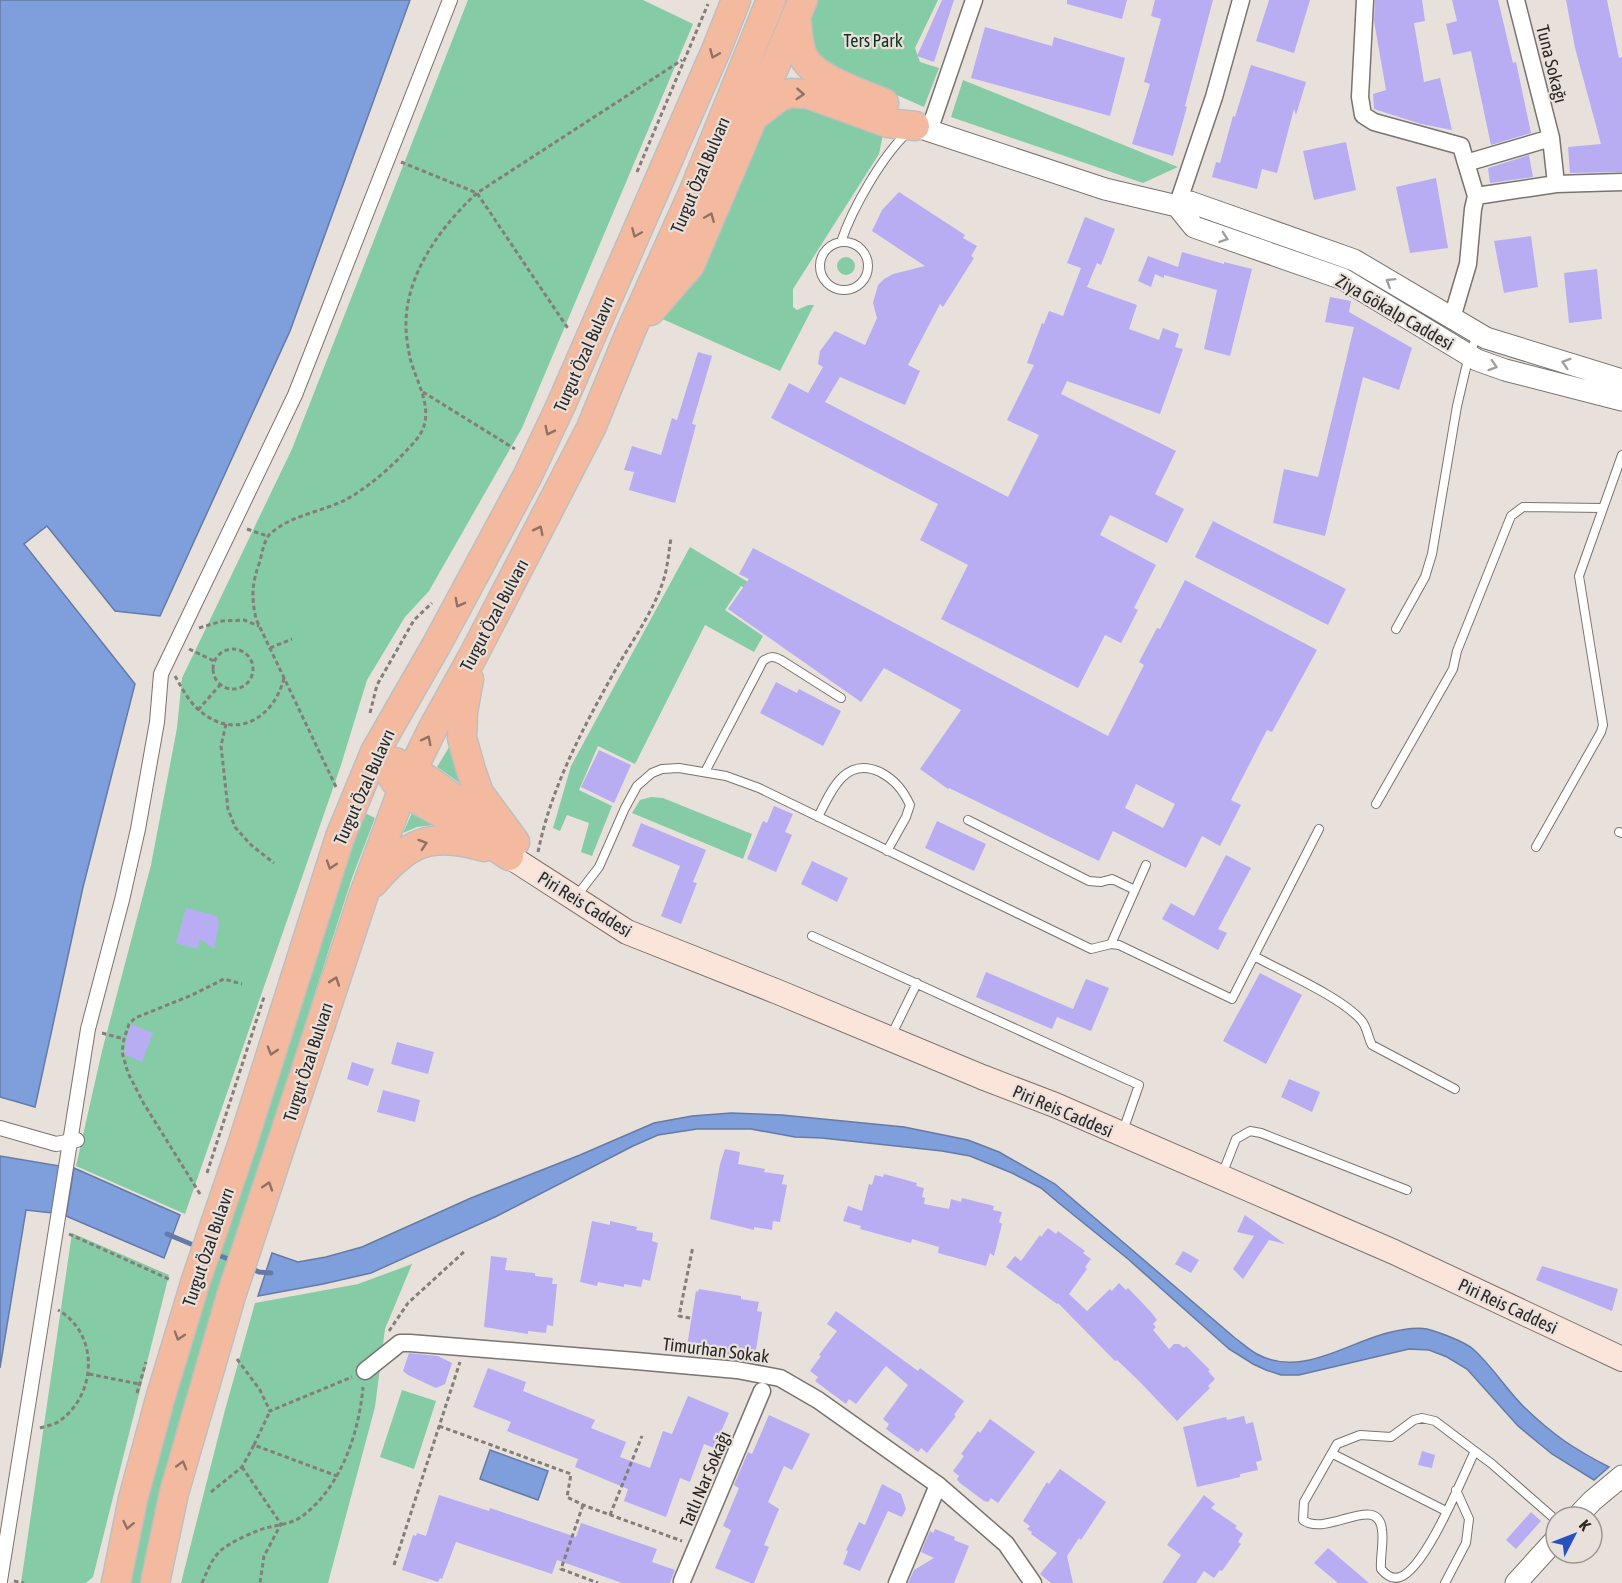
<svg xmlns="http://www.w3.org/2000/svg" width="1622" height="1583" viewBox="0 0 1622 1583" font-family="'Asap Condensed',sans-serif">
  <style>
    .green { fill: #85cca6 }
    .water { fill: #7e9edc; stroke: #657ba5; stroke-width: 1.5 }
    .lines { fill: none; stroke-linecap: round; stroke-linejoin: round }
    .stream { stroke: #657ba5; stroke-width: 5 }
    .building { fill: #b8adf2; fill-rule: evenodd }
    .service-casing { stroke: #7a736f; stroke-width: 10 }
    .pedestrian-casing { stroke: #7a736f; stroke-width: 16 }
    .minor-casing { stroke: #7a736f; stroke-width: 19 }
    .tertiary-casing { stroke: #7a736f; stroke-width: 23 }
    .secondary-casing { stroke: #7a736f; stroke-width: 26 }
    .trunk-casing { stroke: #bfbebe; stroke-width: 31 }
    .path { stroke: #847e7b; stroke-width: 3; stroke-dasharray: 4.5 3; stroke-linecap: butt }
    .service { stroke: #fff; stroke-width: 8 }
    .pedestrian { stroke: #fff; stroke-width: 14 }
    .minor { stroke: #fff; stroke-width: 16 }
    .tertiary { stroke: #fff; stroke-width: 21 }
    .secondary { stroke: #fbe5db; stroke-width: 24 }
    .trunk { stroke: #f4baa0; stroke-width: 28 }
    .oneway { stroke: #907163 }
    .oneway2 { stroke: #a09e9d }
    .labels { text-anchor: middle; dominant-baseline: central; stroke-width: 4.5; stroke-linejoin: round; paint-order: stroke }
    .park-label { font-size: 18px; fill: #103322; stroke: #e8e0db }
    .street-label { font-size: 18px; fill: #2b2826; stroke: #e8e0db }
  </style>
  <rect width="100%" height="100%" fill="#e8e0db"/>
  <path class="green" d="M468,0H643L693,24L522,428L429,591L405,617L367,680L341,765L185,1214L76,1166L102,1051L151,865L177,728L182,678L292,449Z
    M813,0H938L915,48L920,62L939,68L924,107L824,63C807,45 809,23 813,0Z
    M963,80L1178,167L1143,183L951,117Z
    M792,103L883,134L879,154L793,289V307L797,310L808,305H814L780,371L660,318L766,115Z
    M837 266a9 9 0 1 1 18 0a9 9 0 1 1-18 0Z
    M690,547L771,596L766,601L741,586L725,610L763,636L754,652L705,625L635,764L598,746L579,790L612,806L592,856L581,852L589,823L567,815L560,831L553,828L571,766Z
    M451,744L464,786L437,767Z
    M651,797L663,798L752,834L743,859L632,813L640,800Z
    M415,806L442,824L417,827L403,833Z
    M363,812L375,818L352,878L197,1360L177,1429L140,1583H128L165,1422Z
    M72,1233L169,1275L93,1577L86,1583H21Z
    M412,1264L385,1329L375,1407L328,1583H181L225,1410L255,1303L358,1284Z
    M402,1390L436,1401L414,1469L380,1457Z"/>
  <path class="water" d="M0,0H410L290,331L160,616L115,611L47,526L24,544L135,684L83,887L35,1107L0,1097Z
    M731,1113L782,1115L904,1127L968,1140L999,1152L1055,1184L1235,1338C1242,1343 1249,1350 1257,1354C1300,1378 1345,1344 1387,1333C1399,1330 1415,1327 1427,1329C1439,1332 1465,1342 1473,1349C1492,1366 1506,1389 1524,1407C1553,1435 1574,1449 1609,1467L1594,1480L1552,1454L1518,1426L1467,1369L1447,1357L1429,1350L1409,1349L1299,1375H1281L1266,1370L1253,1364L1229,1349L1128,1259L1060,1204L1041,1188L1012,1173L970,1156L942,1151L822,1138L795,1137L751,1129H697L658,1135L633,1146L495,1217L371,1273L323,1284L258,1296L272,1253L298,1262L326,1257L362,1247L471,1198L580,1155L654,1123L692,1116Z
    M0,1156L60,1166L52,1213L26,1210L0,1368Z
    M74,1168L180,1215L164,1258L66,1216Z
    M490,1450L548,1471L538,1500L480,1479Z"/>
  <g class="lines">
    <path class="stream" d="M167,1234L198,1247
      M215,1254L234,1261
      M248,1267L259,1272L271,1273"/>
  </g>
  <path class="building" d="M942,0H954L934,62L917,56Z
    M1067,0H1127L1122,19L1067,4Z
    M1155,0H1213L1185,106L1187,107L1173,156L1132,144L1150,84L1144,82L1161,19L1151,16Z
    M1269,0H1310L1294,53L1256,41Z
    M1375,0H1422L1425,21L1414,23L1424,82L1440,78L1452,130L1421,124L1374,109L1373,94L1386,90L1374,21Z
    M1452,0H1498L1513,63L1516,62L1531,133L1491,145L1471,51L1453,55L1446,24L1457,21Z
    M1566,0H1607L1619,58L1622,57V172L1570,173L1568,147L1601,144L1575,48Z
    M985,27L1052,46L1054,37L1125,58L1110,116L971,78Z
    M1251,65L1306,82L1296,115L1294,109L1277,173L1262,169L1257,189L1212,177L1216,162L1220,163L1233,116L1235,117Z
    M1346,142L1356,190L1314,200L1303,151Z
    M1529,155L1533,177L1490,183L1488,168Z
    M1436,178L1448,248L1410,253L1396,187Z
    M899,192L965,235L963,238L977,246L971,256L974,258L943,307L940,304L908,365L920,371L905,405L840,377L825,402L1008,497L1039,435L1007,420L1034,365L1027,363L1042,323L1044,324L1049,311L1063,316L1081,268L1067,263L1085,217L1115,229L1101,265L1097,263L1087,287L1137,305L1129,329L1159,340L1163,328L1179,334L1175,347L1183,349L1160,414L1067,381L1061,394L1176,451L1155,494L1184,509L1167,543L1110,515L1100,535L1156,565L1134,608L1138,610L1121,643L1105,635L1078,688L941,619L968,565L920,540L938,504L771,418L789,383L808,393L823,367L818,364L820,351L835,331L865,345L877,318L873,303L878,285L884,279L893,274L925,266L872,231L882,210Z
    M1531,236L1538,287L1504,293L1494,241Z
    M1182,252L1224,264V262L1252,269L1230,356L1204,349L1217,290L1164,275V278L1155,274L1151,287L1138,281L1148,256L1178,267Z
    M1597,269L1602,319L1569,323L1564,273Z
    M1330,297L1351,301L1349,312L1412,348L1399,390L1363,377L1325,536L1273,523L1284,469L1318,477L1354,327L1325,322Z
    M698,352L712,356L692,424L696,425L675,503L629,490L634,472L624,470L632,446L661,455L672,418L677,420Z
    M1213,521L1346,589L1328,625L1195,557Z
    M753,548L1108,736L1144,665L1139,662L1157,628L1160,629L1185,580L1317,650L1272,732L1267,730L1231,800L1241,805L1220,846L1202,836L1186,868L1113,831L1099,861L949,788L948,789L920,769L961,710L884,668L861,702L728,609L749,579L739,574ZM1136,784L1175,804L1163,828L1125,808Z
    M776,682L797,693L799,689L841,711L823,746L760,713Z
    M599,750L631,765L614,803L581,787Z
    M774,806L793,814L785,832L792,835L776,872L747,859L763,821L767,823Z
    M937,821L986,844L974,871L925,848Z
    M641,823L706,850L693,882L697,883L681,924L661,916L680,866L632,846Z
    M1226,855L1251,868L1218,929L1227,933L1218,950L1162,919L1171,903L1194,916Z
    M812,861L848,878L837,902L801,884Z
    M186,908L217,916L219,925L214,949L200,939L197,949L176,943Z
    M986,972L1073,1009L1086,979L1109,988L1091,1031L1057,1017L1052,1029L976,997Z
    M1260,973L1302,995L1266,1064L1223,1041Z
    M131,1024L153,1033L142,1062L124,1054L126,1039Z
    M397,1042L434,1052L428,1074L391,1064Z
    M352,1062L374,1069L368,1086L347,1079Z
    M1289,1079L1320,1092L1312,1112L1281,1097Z
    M383,1090L420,1100L415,1122L377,1112Z
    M725,1149L740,1152L738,1164L765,1169L764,1172L784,1175L782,1184L787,1185L780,1222L773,1221L772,1230L754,1227V1230L710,1219L720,1164Z
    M884,1174L917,1183L916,1186L924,1188L922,1197L925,1198L924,1204L949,1209L951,1199L961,1202L962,1198L994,1206L993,1210L1002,1212L999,1222L1002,1224L994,1256L990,1253L986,1266L938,1253L939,1247L912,1239L911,1243L860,1229L861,1226L843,1221L848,1206L862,1211L869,1184L872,1185L875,1175L883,1177Z
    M1245,1215L1285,1244L1269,1240L1243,1279L1233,1269L1254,1236L1237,1232Z
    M592,1221L610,1225V1221L637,1227L636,1230L653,1233L652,1241L658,1243L650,1281L643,1279L641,1287L624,1284V1287L598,1282L597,1286L580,1282Z
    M1048,1228L1056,1234L1058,1231L1085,1251L1083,1253L1091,1259L1085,1267L1087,1269L1069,1294L1087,1311L1110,1289L1112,1291L1119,1283L1126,1290L1128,1288L1151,1312L1157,1320L1153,1324L1156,1327L1153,1330L1169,1349L1174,1344H1179L1184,1348L1186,1346L1210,1370L1208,1371L1215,1379L1208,1386L1210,1388L1177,1421L1139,1381L1117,1360L1115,1361L1058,1303L1057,1304L1006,1267L1015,1256L1021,1261L1040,1235L1041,1237Z
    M1183,1251L1199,1260L1191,1273L1175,1264Z
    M491,1256L507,1258L505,1270L535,1273V1276L553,1278L552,1284H557L553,1326L547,1325L546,1333L528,1331V1334L484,1327Z
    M1542,1266L1618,1289L1612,1311L1536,1280Z
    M699,1289L741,1296V1299L759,1302L757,1311L762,1312L756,1350L749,1349L748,1357L730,1354L729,1356L703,1352L704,1349L687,1346L696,1291L698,1292Z
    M836,1311L918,1371L920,1368L964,1401L954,1415L956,1416L927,1453L921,1448L918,1452L886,1429L889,1424L883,1419L908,1385L886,1366L856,1404L849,1399L846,1404L815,1381L818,1377L810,1371L821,1356L819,1355L837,1331L827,1324Z
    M409,1353L438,1356L452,1363L445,1384L436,1388L408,1375L403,1371Z
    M488,1368L526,1382L523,1391L595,1420L591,1428L626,1442L620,1457L650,1468L663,1431L672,1434L688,1396L729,1413L714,1448L704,1444L690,1482L680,1478L666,1517L624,1501L628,1489L575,1467L578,1459L507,1431L511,1422L473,1407Z
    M769,1415L810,1434L792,1470L784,1466L768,1502L779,1509L764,1545L769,1547L754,1583H751L715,1568L731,1530L723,1526L739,1488L734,1485L748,1452L752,1454Z
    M1244,1416L1246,1424L1253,1422L1262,1460L1256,1462L1258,1470L1240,1474V1477L1197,1487L1183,1427L1226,1417L1227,1420Z
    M990,1419L1035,1452L998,1503L991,1498L988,1502L984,1501L960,1483L957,1479L959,1476L953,1471L964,1456L961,1454L978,1431L980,1433Z
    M1422,1451L1435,1455L1432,1468L1418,1465Z
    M1060,1469L1106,1502L1081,1540L1079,1538L1067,1556L1073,1583H1051L1040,1574L1057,1553L1031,1534L1032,1532L1027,1529L1030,1526L1023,1521L1047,1482L1049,1484Z
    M882,1484L901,1494L906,1509L902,1517L888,1511L860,1571L843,1564L848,1551L846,1550L859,1522L865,1525Z
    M439,1495L489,1511L490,1508L576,1537L581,1523L657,1549L652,1562L675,1570L670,1583H622L557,1560L552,1574L456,1542L442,1579L440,1578L438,1582L402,1570L413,1535L416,1536L417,1533L426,1536Z
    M1204,1495L1215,1504L1211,1508L1237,1526L1235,1528L1243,1534L1238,1542L1241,1544L1222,1571L1220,1570L1214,1578L1204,1571L1196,1583H1162L1181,1555L1167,1545Z
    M1531,1512L1541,1521L1516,1549L1506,1540Z
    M935,1529L955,1537L954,1540L969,1546L954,1583H908L914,1570L934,1558L921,1552L930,1531L933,1533Z
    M1328,1548L1369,1583H1338L1314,1563Z"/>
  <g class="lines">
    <g class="service-casing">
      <path id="service" d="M841,242C852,209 882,156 908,132
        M820 266a24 24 0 1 1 48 0a24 24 0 1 1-48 0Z
        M1396,629L1425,577L1432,554L1457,406L1469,355L1478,334
        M705,772L763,661C770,656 773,656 781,660L841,698
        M1376,804L1453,669L1457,651L1511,516L1523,507L1603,508
        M818,817C831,791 845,756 880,772C895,780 903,790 910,805L906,817L887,851
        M968,820L1089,881L1101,882L1112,879L1135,890
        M1619,832L1622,833
        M1536,847L1601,732L1603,725L1579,576L1622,455
        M582,889L599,867L625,808L637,786L652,773L662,769L679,768L726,776L759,788L1091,949L1111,944L1119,945L1232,999L1319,829
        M812,936L1139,1085L1125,1125
        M1111,944L1146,865
        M1254,956C1283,972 1341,997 1361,1020C1367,1026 1368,1038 1372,1045L1455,1089
        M894,1030L917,983
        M1225,1167L1236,1139L1250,1131L1261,1133L1407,1190
        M1475,1451C1462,1478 1426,1568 1400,1577C1392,1580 1386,1575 1381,1569C1380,1556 1384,1543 1382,1530C1378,1492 1326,1538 1303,1520L1304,1502L1337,1444L1360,1435L1391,1437L1414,1420L1422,1418L1435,1421L1492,1464L1556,1520
        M1333,1454L1446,1511
        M1445,1583L1466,1543L1469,1519L1456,1490"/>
    </g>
    <g class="pedestrian-casing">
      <path id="pedestrian" d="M0,1128L56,1144L77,1140
        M0,1581L88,1029L122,900L138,829L157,722L161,674L295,395L450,0"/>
    </g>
    <g class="minor-casing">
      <path id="minor" d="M1365,0L1360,97L1363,115L1374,122L1461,146L1466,163L1551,138L1556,184L1622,182
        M1516,0L1551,138
        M929,131L974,0
        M1476,196L1556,184
        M1177,206L1214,97L1241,0
        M1452,318L1468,264L1473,209L1476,196L1466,163
        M365,1371L400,1343H410L636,1361L737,1370L780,1378L818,1400L938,1485L1006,1544L1033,1583
        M682,1581L762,1391
        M897,1583L938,1485"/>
    </g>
    <g class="tertiary-casing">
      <path id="tertiary" d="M915,126L1105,189L1177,206L1190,202L1354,260L1486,338L1622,380
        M1177,206L1194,227L1343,279L1477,360L1505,370L1622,400
        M1577,1517L1592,1501L1622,1476
        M1516,1583L1556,1539"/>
    </g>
    <g class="secondary-casing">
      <path id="secondary" d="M509,856L627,932L778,992L982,1077L1055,1105L1394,1252L1622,1359"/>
    </g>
    <g class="trunk-casing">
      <path id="trunk" d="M796,18C798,30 798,45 803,56C813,78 862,94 884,103
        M752,118L779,97L791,93L808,94L888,123L915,126
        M650,311L690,265L803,0
        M469,679L463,712L462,738L471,770L479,793L515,842
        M395,762L425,778L484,820
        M391,775L402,791L463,825L509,856
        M373,883C408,842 430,831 484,847
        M116,1583L133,1499L160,1399L196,1280L242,1145L340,837L375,752L437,644L527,477L561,405L717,48L736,0
        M155,1583L174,1493L231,1296L364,894L402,791L433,728L473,656L591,428L630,333L693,193L771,0"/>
    </g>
    <path class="path" d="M401,162L477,193L569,330
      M637,172L708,4
      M423,392L515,449
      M247,529L267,536
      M199,628L222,621L244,620L259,626
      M270,648L292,639
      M189,649L214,661
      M213 669a20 20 0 1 1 40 0a20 20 0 1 1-40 0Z
      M175,676C182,688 189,702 200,711C235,741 274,719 284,678
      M198,710L220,685
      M370,713L377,685L414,620L432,603
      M226,724L221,746L228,809L235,827L251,845L274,863
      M336,787L256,619C251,596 252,583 260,561C262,553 264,541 269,535C289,515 323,512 347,499C371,486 399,460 416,440C438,414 417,385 410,358C408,348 406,336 406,326C405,275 441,226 477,193L682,60
      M538,852C551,788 581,732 612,676C630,643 655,611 665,575C668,563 669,550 671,538
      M102,1033L124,1039
      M207,1173L264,997
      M200,1194L144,1104L128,1073L122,1052L124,1039L129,1024L135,1018L192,995L224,979L242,984
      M69,1234L171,1280
      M690,1318L679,1316L693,1246
      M389,1331L408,1303L466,1250
      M237,1359L260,1390L270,1411L352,1377
      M89,1374L139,1384
      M137,1393L146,1362
      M439,1426L571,1474L567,1497L583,1505L682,1541
      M40,1428C46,1426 53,1425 58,1422C97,1396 100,1334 58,1310
      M254,1445L270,1411
      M242,1467L281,1524L264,1556L260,1583
      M211,1492L242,1467L254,1445L337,1476
      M583,1505L561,1569L598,1583
      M610,1515L642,1436
      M394,1565L460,1362
      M14,1581L24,1583
      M202,1583C207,1572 211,1560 220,1551C229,1543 254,1531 266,1528C277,1525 291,1524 301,1517C340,1489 359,1434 363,1387"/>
    <use href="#service" class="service"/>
    <use href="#pedestrian" class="pedestrian"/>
    <use href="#minor" class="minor"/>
    <use href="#tertiary" class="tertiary"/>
    <use href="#secondary" class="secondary"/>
    <use href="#trunk" class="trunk"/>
  </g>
  <defs><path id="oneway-chevron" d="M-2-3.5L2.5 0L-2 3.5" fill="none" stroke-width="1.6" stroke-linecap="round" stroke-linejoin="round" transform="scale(1.5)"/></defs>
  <g class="oneway">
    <use href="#oneway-chevron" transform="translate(714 54) rotate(113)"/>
    <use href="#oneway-chevron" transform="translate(800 94) rotate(4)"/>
    <use href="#oneway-chevron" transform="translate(710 217) rotate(-67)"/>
    <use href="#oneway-chevron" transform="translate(636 233) rotate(113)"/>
    <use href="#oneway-chevron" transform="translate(549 431) rotate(116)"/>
    <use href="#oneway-chevron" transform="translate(539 530) rotate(-63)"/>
    <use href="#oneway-chevron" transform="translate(459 603) rotate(118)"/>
    <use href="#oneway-chevron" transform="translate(427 740) rotate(-63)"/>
    <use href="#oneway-chevron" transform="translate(423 844) rotate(-18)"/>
    <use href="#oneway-chevron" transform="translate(331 865) rotate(108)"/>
    <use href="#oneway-chevron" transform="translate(335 981) rotate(-71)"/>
    <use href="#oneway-chevron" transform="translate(272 1051) rotate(107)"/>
    <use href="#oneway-chevron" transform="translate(268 1186) rotate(-72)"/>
    <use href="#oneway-chevron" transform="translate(179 1336) rotate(107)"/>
    <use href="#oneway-chevron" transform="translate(182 1465) rotate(-74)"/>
    <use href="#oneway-chevron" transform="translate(128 1525) rotate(102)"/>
  </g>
  <g class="oneway2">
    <use href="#oneway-chevron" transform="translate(1224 238) rotate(19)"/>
    <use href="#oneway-chevron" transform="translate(1390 282) rotate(-148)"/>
    <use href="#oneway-chevron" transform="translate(1566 363) rotate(-163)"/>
    <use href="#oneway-chevron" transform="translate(1493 366) rotate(18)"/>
  </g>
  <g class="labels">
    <g class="park-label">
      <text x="873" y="40">Ters Park</text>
    </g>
    <g class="street-label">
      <text transform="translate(1552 64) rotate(76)">Tuna Sokağı</text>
      <text transform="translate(700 175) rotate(-67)">Turgut Özal Bulvarı</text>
      <text transform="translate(1395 312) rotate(30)">Ziya Gökalp Caddesi</text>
      <text transform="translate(584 354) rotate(-66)">Turgut Özal Bulavrı</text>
      <text transform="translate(494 615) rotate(-62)">Turgut Özal Bulvarı</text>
      <text transform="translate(364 787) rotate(-66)">Turgut Özal Bulavrı</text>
      <text transform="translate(585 904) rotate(32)">Piri Reis Caddesi</text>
      <text transform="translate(308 1062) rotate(-72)">Turgut Özal Bulvarı</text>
      <text transform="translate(1063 1111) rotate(23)">Piri Reis Caddesi</text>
      <text transform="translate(208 1247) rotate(-71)">Turgut Özal Bulavrı</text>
      <text transform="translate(1508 1306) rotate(25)">Piri Reis Caddesi</text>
      <text transform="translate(716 1350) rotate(7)">Timurhan Sokak</text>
      <text transform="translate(705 1479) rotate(-67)">Tatlı Nar Sokağı</text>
    </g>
  </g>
  <g transform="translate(1574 1535) rotate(48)"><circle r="28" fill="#e8e0db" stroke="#9c9693" stroke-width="1.5"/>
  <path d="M0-4.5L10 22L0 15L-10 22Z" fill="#2751c0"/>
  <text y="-9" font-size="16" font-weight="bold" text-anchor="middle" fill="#2b2826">K</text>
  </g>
</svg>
